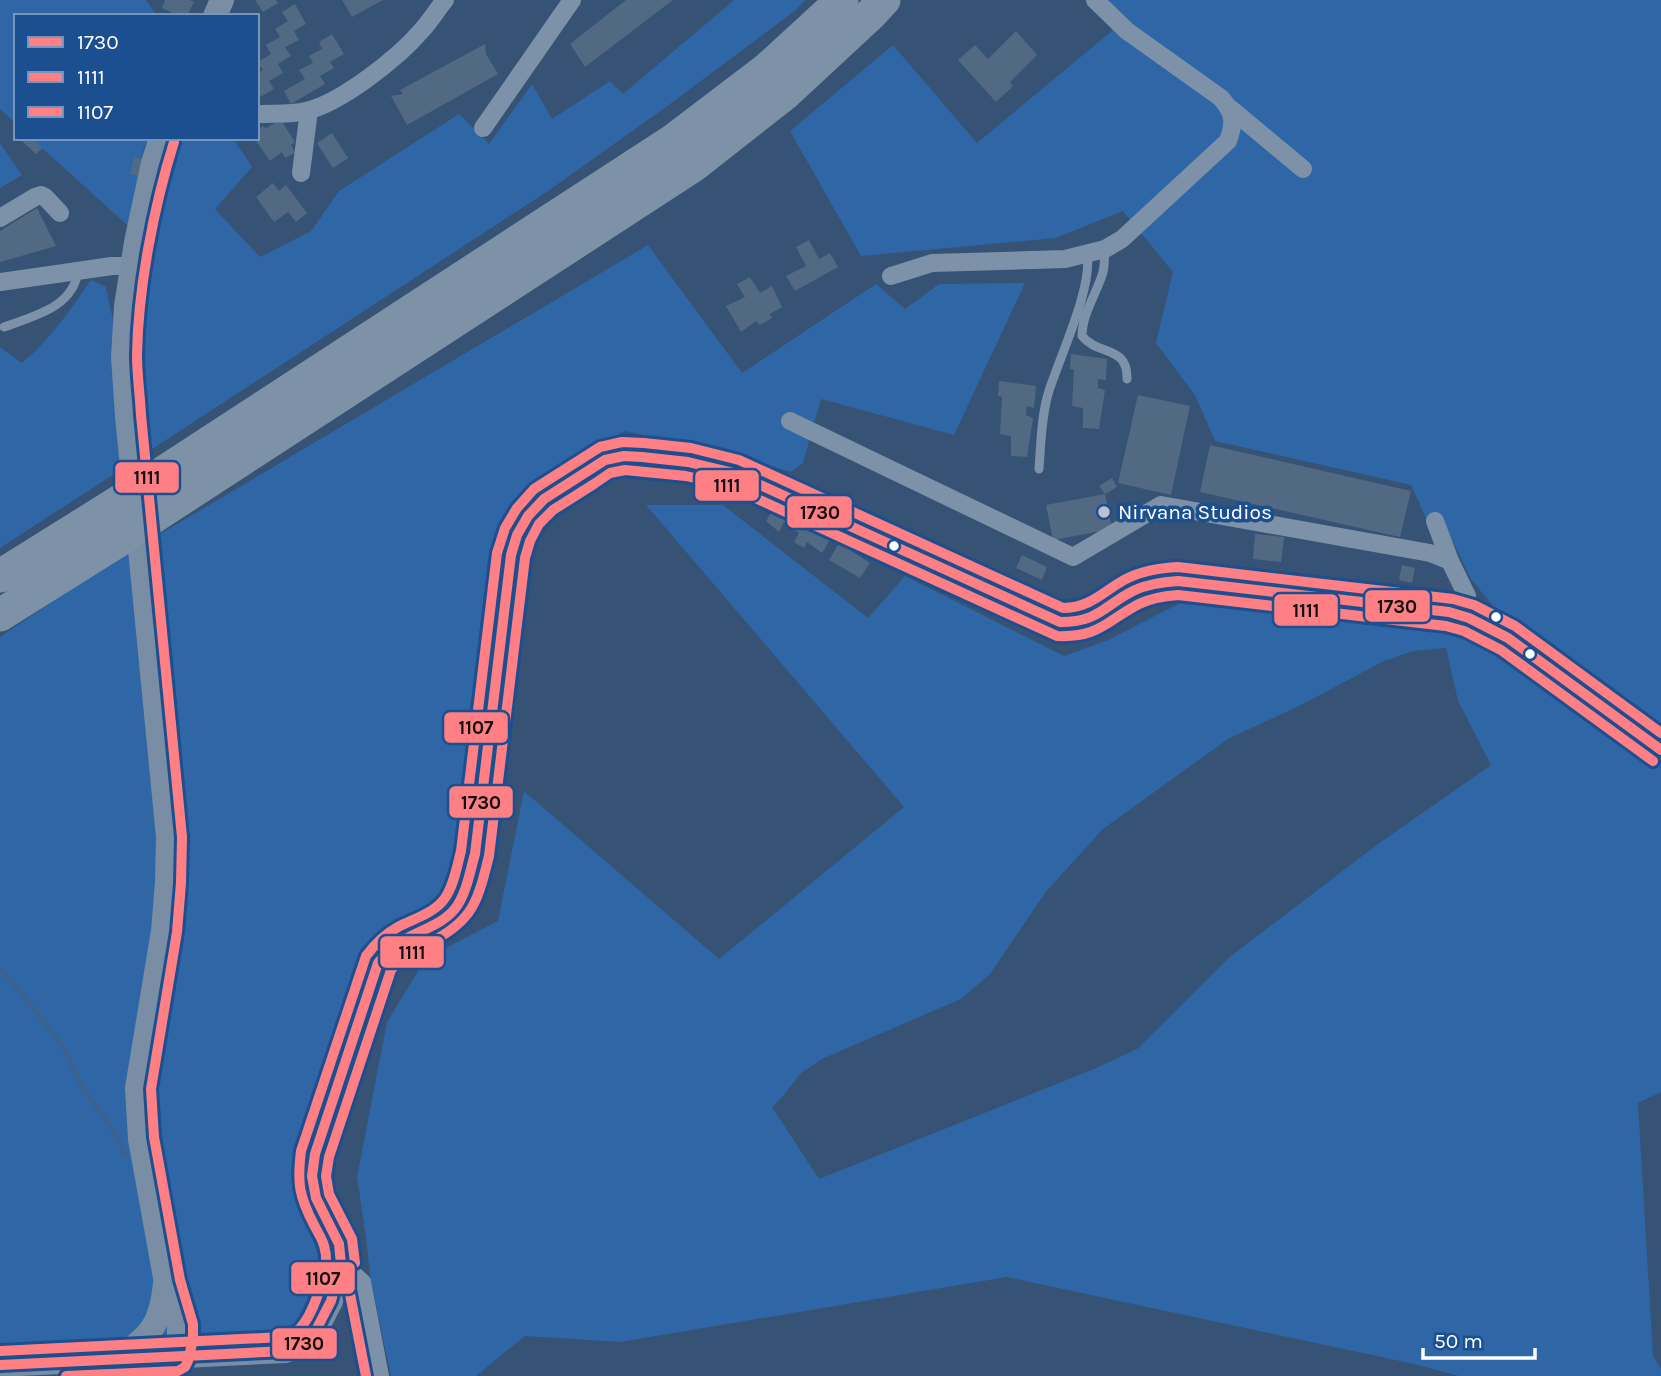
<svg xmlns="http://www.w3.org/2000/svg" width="1661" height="1376" viewBox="0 0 1661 1376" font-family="Karla,sans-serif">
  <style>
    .green { fill: #2f66a5; fill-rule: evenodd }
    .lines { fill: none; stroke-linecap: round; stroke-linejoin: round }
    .stream { stroke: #3b618d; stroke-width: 4.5 }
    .building { fill: #526984 }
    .lane { stroke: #7d92a8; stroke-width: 9 }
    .street { stroke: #7d92a8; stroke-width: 18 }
    .secondary { stroke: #798da4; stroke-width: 24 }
    .highway { stroke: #7e92a7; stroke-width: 33 }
    .highway-bridge { stroke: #7e92a7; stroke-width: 33 }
    .bus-1-casing { stroke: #1b4f8f; stroke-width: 16 }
    .bus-2-casing { stroke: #1b4f8f; stroke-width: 16 }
    .bus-3-casing { stroke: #1b4f8f; stroke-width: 16 }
    .bus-1 { stroke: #ff8084; stroke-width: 10 }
    .bus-2 { stroke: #ff8084; stroke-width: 10 }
    .bus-3 { stroke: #ff8084; stroke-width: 10 }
    .poi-dot { fill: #b9c2ce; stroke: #1b4f8f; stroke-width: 2.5 }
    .bus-dot { fill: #fff; stroke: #1b4f8f; stroke-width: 2.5 }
    .labels { text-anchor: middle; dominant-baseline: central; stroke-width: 7; stroke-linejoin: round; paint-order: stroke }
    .poi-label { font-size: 21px; fill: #fff; stroke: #1b4f8f; text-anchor: start }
    .line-badge { stroke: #1b4f8f; stroke-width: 2.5 }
    .pale-badge-label { font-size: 19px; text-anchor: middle; font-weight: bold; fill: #111 }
  </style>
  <rect width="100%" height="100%" fill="#365274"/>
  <path class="green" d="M0,0H146L157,16H16V124L0,109Z
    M734,0H805L796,10L666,107L548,191L140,457L137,356L150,225L180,138H233L252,167L215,209L260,257L311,231L339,191L459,114L489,144L532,84L552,119L610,81L623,94Z
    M1091,0H1661V735L1497,611L1471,579L1439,513L1426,518L1411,485L1215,441L1195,395L1156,343L1173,272L1123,211L1056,238L861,256L790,131L893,45L977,143L1113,30Z
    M19,138H149L144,148L128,226L42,148L36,154Z
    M0,143L22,175L0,188Z
    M648,245L742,373L876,284L905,309L939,284L1025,283L954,435L821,399L803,463L791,472L722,451L624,431L516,503L499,534L455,867L440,900L373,939L299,1198L321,1264L309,1305L288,1332L0,1346V637L101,569Z
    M91,280L106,287L115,330L122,469L0,548V347L22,363C50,340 70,310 91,280Z
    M646,505H723L868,618L905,576L1064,656L1108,640L1192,597L1451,621L1501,644L1661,761V1092L1638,1103L1653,1356L1661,1369V1376H1459L1414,1364L1007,1277L620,1342L525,1336L476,1376H391L371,1282L366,1238L357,1177L387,1022L426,958L498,921L524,791L719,959L904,807ZM1446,648L1458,701L1491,765L1378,844L1231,956L1137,1049L1094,1069L819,1179L772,1107L783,1096L801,1073L824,1058L961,999L990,974L1045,893L1103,829L1228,739L1301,705L1384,661L1413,651Z"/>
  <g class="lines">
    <path class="stream" d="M0,968L35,1010L64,1048L81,1086L112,1128L126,1155"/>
  </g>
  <path class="building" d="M165,0H189L194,2L187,16H179L162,8Z
    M255,0H276L278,3L263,12Z
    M342,0H383L352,17Z
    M626,0H673L585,67L570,44Z
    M295,4L306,24L294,31L299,40L285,47L291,56L278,64L283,73L269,81L274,89L260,97L257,92V74L263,70L258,62L271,54L266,45L280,37L275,29L288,21L282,12Z
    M1016,31L1037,55L1010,82L1013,86L996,102L958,60L975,45L988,59Z
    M332,34L344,54L330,62L334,68L320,76L325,84L291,104L284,91L305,79L299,70L313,63L309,56L322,49L319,42Z
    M485,44L486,54L498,74L407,125L391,96L403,94L400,90Z
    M281,120L295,142L291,145L295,153L285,158L282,152L270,161L254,138H257V130L263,126L266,128Z
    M332,133L348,158L333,168L317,143Z
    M19,138H31L42,148L36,154Z
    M134,157L142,159L138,176L130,174Z
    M273,183L279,191L286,185L307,213L296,222L288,212L274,222L256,197Z
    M37,208L56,246L0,262V231Z
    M809,240L819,259L830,253L838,267L795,291L786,276L806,266L796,247Z
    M750,277L760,293L772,286L782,307L770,314L772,318L760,325L756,321L741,332L726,306L745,297L737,284Z
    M1071,354L1107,359L1106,380L1098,379V388L1105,390L1099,429L1083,428V408L1072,406L1074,369H1070Z
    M999,381L1036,386L1034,408L1027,406L1026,415L1033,418L1027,457L1011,456V436L1000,434L1002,397L998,396Z
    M1138,395L1190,406L1171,495L1118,483Z
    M1210,445L1411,491L1400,537L1200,492Z
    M1112,478L1117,487L1105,494L1099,486Z
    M1105,494L1112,529L1053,540L1046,505Z
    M776,505L787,513L791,509L832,536L822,553L807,542L804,548L794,542L799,533L784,522L779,532L766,521Z
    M1255,534L1284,537L1281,562L1253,559Z
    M839,543L870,563L860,578L829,560Z
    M1022,555L1047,567L1042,580L1016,568Z
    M1402,565L1415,568L1412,583L1399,580Z"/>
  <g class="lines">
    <path class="lane" d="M1105,249C1104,257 1105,264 1103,272C1097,293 1082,314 1082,336C1098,356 1128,345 1127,379
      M4,327C33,316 73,308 78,271
      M1039,469C1041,444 1041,419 1048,394C1059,358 1093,288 1087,254"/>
    <path class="street" d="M1231,109L1303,169
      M257,114C273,113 291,115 306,111C341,103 398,58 422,30C430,21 437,10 445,0
      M483,128L572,0
      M301,173L309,110
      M0,218L35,197L41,195L45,197L60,213
      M891,276L932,263L1065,259L1105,249L1122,239L1228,141C1235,122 1234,113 1221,98L1127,31L1095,0
      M0,282L112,266H131
      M790,421L1073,557L1161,505L1430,553L1450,561
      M1435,521L1450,561L1467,596L1469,618
      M341,1264L362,1282L380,1376"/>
    <path class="secondary" d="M215,16L222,0
      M161,138L153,163L136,242L126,306L123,357L127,416L168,837L167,882L163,931L137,1088L140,1139L166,1283L179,1325V1338L175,1357
      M118,1359C151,1335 161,1325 165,1283
      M0,1365L285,1351L303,1345L314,1334L331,1301L341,1264L339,1244L316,1198L312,1176L315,1154L378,963C385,954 392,947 402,941C417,932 447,921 457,906C466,890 470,872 475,854L499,647L511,555L517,535L528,516L544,499L586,472L605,460L624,456L642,457L688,462L734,473L1060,622H1076L1093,617L1135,590L1158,583L1178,581L1449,612L1469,618L1508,638L1661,750"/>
    <path class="highway" d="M150,481L675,139L767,69L842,0
      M152,518L693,166L786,93L870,15L884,0
      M0,576L120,501
      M0,615L126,536"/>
    <path class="highway-bridge" d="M120,501L150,481
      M126,536L152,518"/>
    <g class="bus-1-casing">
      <path id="bus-1" d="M0,1365L285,1351L303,1345L314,1334L331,1301L341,1264L339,1244L316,1198L312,1176L315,1154L378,963C385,954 393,947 402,941C420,930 445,924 457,906C467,891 470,871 475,854L511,555L517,535L528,516L544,499L605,460L624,456L642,457L688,462L734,473L1060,622C1100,622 1104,605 1135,590C1148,584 1164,582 1178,581L1449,612L1469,618L1508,638L1661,750"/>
    </g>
    <g class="bus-2-casing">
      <path id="bus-2" d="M355,1263L352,1239L329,1194L326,1176L329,1157L391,970C402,956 415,950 431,942C474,920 478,900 489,856L525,558L530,541L539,524L553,510L594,484L610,473L625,470L686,476L729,486L1057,636C1099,638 1106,621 1139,604C1151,598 1165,596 1178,595L1446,626L1464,631L1501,650L1653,761
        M332,1275L349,1289L366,1376
        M66,1376L178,1371L185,1367L188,1361L193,1339V1324L180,1280L154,1137L151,1089L177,932L181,883L182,837L141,415C140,395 137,375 137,355C138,288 154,206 174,142"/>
    </g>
    <g class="bus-3-casing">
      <path id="bus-3" d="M0,1351L282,1337C288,1335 293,1334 297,1331C312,1319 330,1268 325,1250C324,1241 318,1233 314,1225C299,1196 297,1183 301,1151L366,956C375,944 385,934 398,927C413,919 435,913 445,898C454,885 457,866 461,851L497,553L505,528L517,508L534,489L600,447L622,442L644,443L691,448L739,460L1063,608C1092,608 1105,589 1128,578C1144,570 1161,568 1178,567L1453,599L1474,605L1515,626L1661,733"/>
    </g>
    <use href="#bus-1" class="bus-1"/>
    <use href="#bus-2" class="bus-2"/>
    <use href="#bus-3" class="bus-3"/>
  </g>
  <circle class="poi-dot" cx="1104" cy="512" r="7"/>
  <g class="bus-dot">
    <circle cx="894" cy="546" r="6"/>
    <circle cx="1496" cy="617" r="6"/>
    <circle cx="1530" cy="654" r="6"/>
  </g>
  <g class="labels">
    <g class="poi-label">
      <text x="1118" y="512">Nirvana Studios</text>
    </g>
  </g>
  <g class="line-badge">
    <rect x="114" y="461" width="66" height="33" rx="7" fill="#ff8084"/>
    <rect x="694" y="469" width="66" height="33" rx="7" fill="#ff8084"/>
    <rect x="786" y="495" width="67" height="34" rx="7" fill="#ff8084"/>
    <rect x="1364" y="589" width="67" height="34" rx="7" fill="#ff8084"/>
    <rect x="1273" y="593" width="66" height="34" rx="7" fill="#ff8084"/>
    <rect x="443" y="711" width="66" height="33" rx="7" fill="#ff8084"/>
    <rect x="448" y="785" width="66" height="34" rx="7" fill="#ff8084"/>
    <rect x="379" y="935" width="66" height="34" rx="7" fill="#ff8084"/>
    <rect x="290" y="1261" width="66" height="34" rx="7" fill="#ff8084"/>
    <rect x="271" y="1327" width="67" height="33" rx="7" fill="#ff8084"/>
  </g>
  <g class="pale-badge-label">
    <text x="147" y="484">1111</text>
    <text x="727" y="492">1111</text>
    <text x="820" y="519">1730</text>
    <text x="1397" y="613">1730</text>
    <text x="1306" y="617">1111</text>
    <text x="476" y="734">1107</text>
    <text x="481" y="809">1730</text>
    <text x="412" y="959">1111</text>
    <text x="323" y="1285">1107</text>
    <text x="304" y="1350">1730</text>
  </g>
  <rect x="14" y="14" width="245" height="126" fill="#1b4f8f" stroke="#7695bc" stroke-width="2"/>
  <rect x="28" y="37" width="35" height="10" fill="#ff8084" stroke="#7695bc" stroke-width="2"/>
  <text x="77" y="49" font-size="21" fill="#ffffff">1730</text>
  <rect x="28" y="72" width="35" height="10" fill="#ff8084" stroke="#7695bc" stroke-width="2"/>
  <text x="77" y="84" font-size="21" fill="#ffffff">1111</text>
  <rect x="28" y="107" width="35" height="10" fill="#ff8084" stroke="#7695bc" stroke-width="2"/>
  <text x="77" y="119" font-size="21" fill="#ffffff">1107</text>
  <path d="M1423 1348v10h112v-10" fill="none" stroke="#ffffff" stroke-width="3.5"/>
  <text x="1434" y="1348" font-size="21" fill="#ffffff" stroke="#1b4f8f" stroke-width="5" paint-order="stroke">50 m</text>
</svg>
